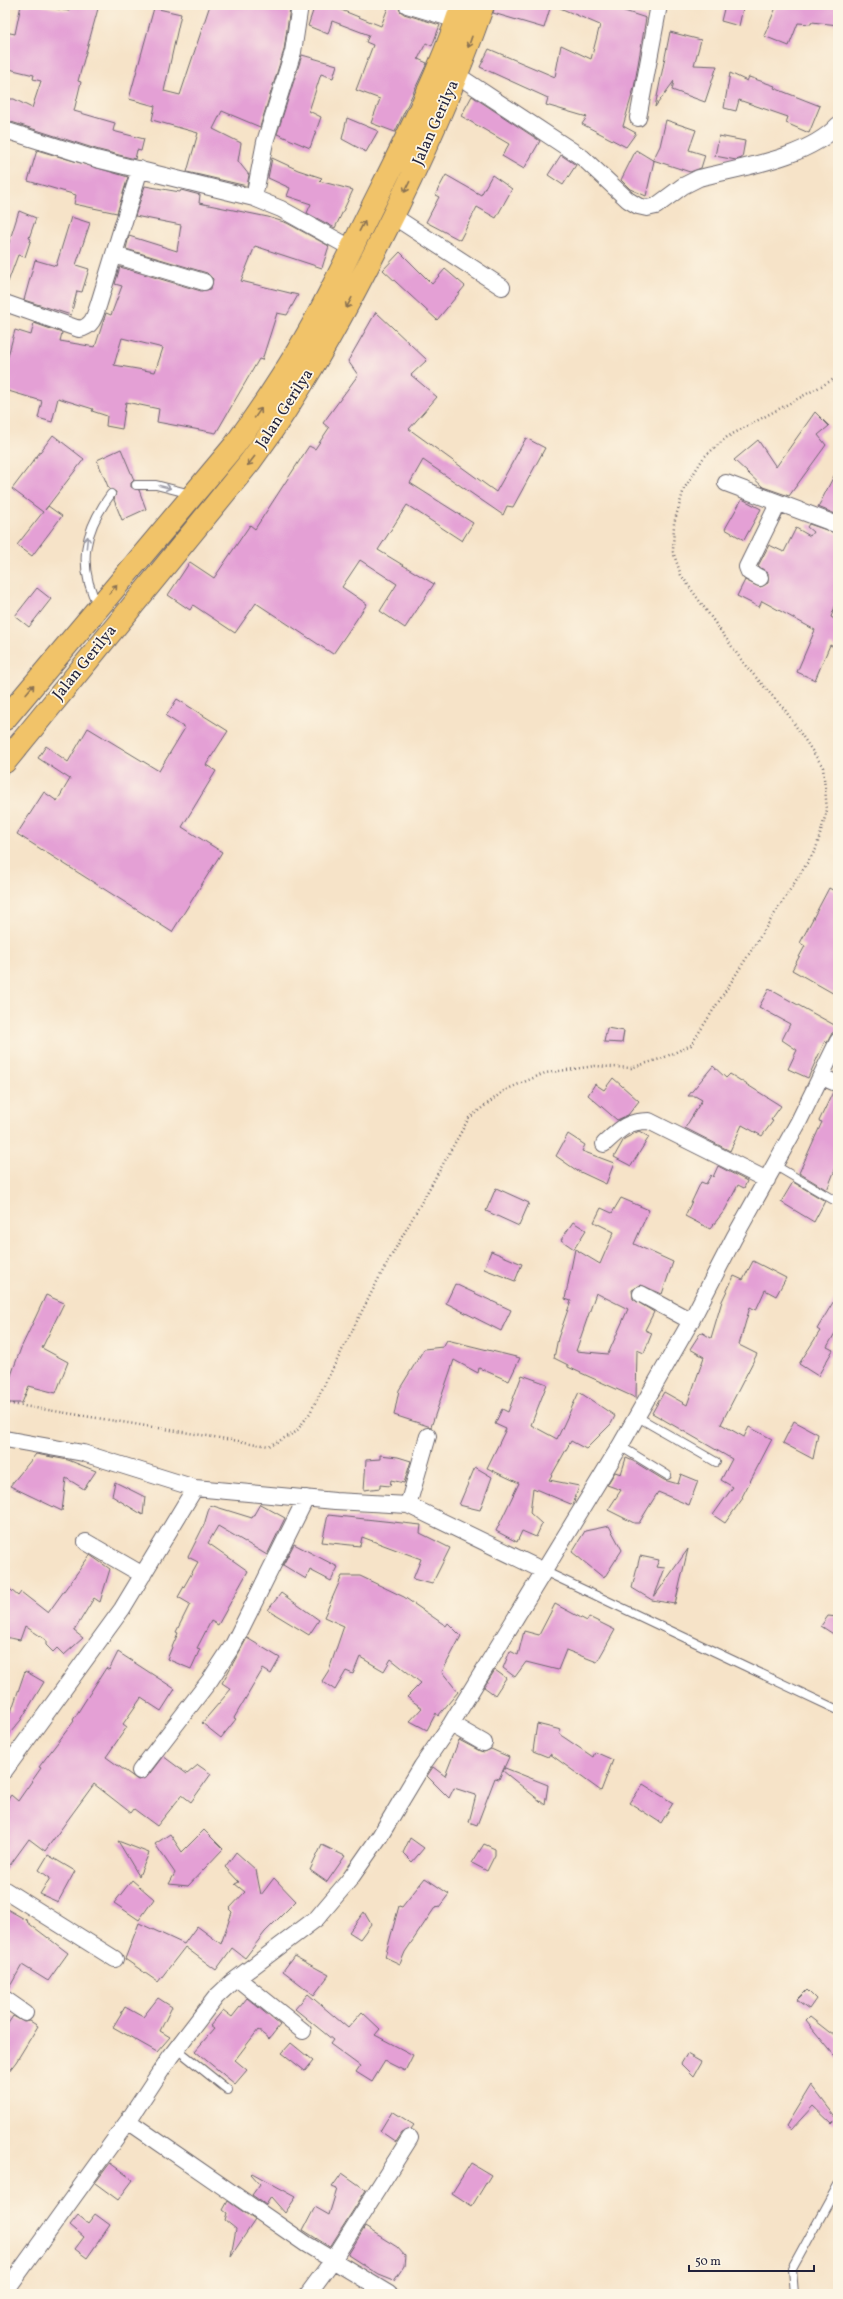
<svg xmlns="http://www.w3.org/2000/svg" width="843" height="2299" viewBox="0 0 843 2299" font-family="Vollkorn,serif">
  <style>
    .building { fill: #e4a0d5; fill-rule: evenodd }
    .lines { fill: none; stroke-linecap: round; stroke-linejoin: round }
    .service-casing { stroke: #6c666c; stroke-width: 10 }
    .minor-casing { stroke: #6c666c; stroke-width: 18 }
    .trunk-casing { stroke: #6c666c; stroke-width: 24 }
    .path { stroke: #6c666c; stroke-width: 2.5; stroke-dasharray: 1 3; stroke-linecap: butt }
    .service { stroke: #fff; stroke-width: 8 }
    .minor { stroke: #fff; stroke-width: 16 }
    .trunk { stroke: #f1c369; stroke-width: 22 }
    .oneway { stroke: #8a7252 }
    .oneway2 { stroke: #9c9ca7 }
    .labels { text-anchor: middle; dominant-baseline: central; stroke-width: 3.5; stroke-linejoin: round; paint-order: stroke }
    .street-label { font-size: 16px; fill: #22223b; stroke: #fcf5e5 }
  </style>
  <rect width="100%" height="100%" fill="#fcf5e5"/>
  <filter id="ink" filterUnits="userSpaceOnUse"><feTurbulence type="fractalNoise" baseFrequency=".025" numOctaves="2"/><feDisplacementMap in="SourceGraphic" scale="8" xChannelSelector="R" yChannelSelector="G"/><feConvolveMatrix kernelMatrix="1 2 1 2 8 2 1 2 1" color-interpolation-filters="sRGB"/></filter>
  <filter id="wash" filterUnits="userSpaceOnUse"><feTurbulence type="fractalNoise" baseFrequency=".012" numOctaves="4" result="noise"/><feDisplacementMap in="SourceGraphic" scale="16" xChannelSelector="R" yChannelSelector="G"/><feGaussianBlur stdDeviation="0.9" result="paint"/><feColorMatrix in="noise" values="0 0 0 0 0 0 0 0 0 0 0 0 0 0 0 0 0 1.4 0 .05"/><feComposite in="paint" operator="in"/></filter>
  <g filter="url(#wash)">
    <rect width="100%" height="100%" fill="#f6e3c8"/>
    <g id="blocks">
      <path class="building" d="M21,5H37L69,11L71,5H99L78,81L81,82L74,111L115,123L113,131L144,139L141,151L137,150L135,159L99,150L5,120V106L8,99H14L32,108L41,81L33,79L34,75L13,70L5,66V32L15,34Z
        M210,5H283L290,8L284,50L260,127L222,111L213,129L241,143L238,161L249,175L247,186L187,172L198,133L152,120L155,106L129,99L154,8L181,14L164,91L180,95Z
        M315,5H329L381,26L389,5H398L400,11L404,14L440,25L432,46L426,43L418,59L427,63L395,132L371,123L380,99L356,90L373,45L366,42L369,35L332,21L328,34L308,26Z
        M495,5H551L544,28L493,13Z
        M553,5H606L646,18L634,88L623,126L636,133L626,147L582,124L587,117L546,105L548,98L480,67L489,49L555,77L561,45L591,59L600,25Z
        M725,5L743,8L739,26L721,21Z
        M777,5H838V25L812,22L811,24L798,23L789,46L764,36Z
        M670,32L701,40L694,65L717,66L705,102L672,90L674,81L655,107Z
        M302,55L337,65L333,78L321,74L309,111L321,117L310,148L277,134Z
        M730,73L747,81L749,77L775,86L774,88L820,106L809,133L786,123L788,117L739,100L736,111L724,108Z
        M472,96L540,141L524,169L502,156L509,144L461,116Z
        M347,118L378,131L366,152L342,139Z
        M666,120L696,130L689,150L705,155L701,168L690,172L653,160L660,146Z
        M719,136L745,141L742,158L736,160L715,156Z
        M37,150L128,177L117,213L74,204L76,195L28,181Z
        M636,150L654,161L646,196L630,189L621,180Z
        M561,155L576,165L563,185L548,175Z
        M272,158L298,170L322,178L319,181L353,190L335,228L307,213L311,204L287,196L290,188L268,178Z
        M446,175L481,195L492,175L512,189L496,218L477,207L460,240L426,222L439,197L435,195Z
        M145,186L180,192L181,190L200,195L199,203L268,217L287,223L329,246L322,268L255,246L241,281L298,295L287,315L277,313L262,360L259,359L216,433L157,422L159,409L126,402L122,429L106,426L107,416L92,411L93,409L58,398L52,422L38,418L42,401L5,390V367L15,330L31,335L34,323L62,333L60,341L95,347L106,313L111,315L122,286L115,284L120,267L201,291L211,289L213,279L207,273L126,249L129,236L177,251L181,225L135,216ZM122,338L163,348L155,372L114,365Z
        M19,211L36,218L29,238L31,239L25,257L18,255L8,282L5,281V255Z
        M71,217L90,223L76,265L89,269L82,292L77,291L71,315L24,300L35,260L56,266Z
        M400,252L432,284L445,269L465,286L437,320L383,270Z
        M376,312L427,360L411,375L437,397L409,429L496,492L526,438L545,448L513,507L507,506L503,515L423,460L410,483L473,523L462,541L407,505L378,550L434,584L405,628L380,611L397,584L360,560L342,587L367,604L333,654L256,603L235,633L193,605L190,610L168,595L190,562L214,578L250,525L255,529L309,446L315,449L329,428L323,423L358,375L348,361Z
        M815,412L829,426L818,435L826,445L789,496L763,487L734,460L758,440L776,467Z
        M53,435L84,459L45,510L48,506L62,516L32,556L17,545L43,512L12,489Z
        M121,449L134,480L131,483V487L139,490L146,509L122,520L114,500L116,492L109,489L97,460Z
        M838,468V515L818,507Z
        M742,499L761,509L744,540L725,529Z
        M809,524L838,534V599L831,617L838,621V649L830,645L815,680L797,672L815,630L762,601L759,607L737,596L745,580L760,587L768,583V573L758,566L769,545L784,552L796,528L810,536L813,532L807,527Z
        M37,588L51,599L29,627L15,616Z
        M177,699L228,731L206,765L216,771L182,827L222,852L172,932L17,834L44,792L57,801L70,779L38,758L46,746L68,762L88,728L159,771L185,728L166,716Z
        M829,888L838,893V996L792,970L805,946L800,943Z
        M769,989L838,1027V1032L832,1033L827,1043L825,1041L808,1078L788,1069L797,1050L782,1040L790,1024L759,1007Z
        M607,1028L624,1031L622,1043L604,1042Z
        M713,1066L726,1078L730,1074L781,1106L771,1120L773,1121L762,1136L742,1125L730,1151L685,1128L702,1100L695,1096H688Z
        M613,1078L639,1101L628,1115L617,1120L588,1095L595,1084L604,1090Z
        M833,1092L838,1093V1162L827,1190L799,1173L822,1122L819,1121Z
        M639,1131L649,1137L631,1166L614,1157L624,1139Z
        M568,1134L585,1145L582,1151L614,1163L606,1184L576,1170L556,1156Z
        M718,1166L747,1181L744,1188L738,1185L725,1210L710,1229L685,1216L701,1182L706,1184L711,1175L713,1177Z
        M793,1182L825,1201L814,1222L781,1202Z
        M496,1188L529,1203L519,1226L486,1211Z
        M621,1198L649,1210L634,1244L673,1262L662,1294L641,1285L632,1290L633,1299L654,1312L645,1330L652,1333L644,1353L637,1350L636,1398L568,1367V1365L554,1358L558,1338L571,1301L565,1299L575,1249L600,1264L614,1232L594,1222L601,1208L612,1213ZM596,1293L628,1309L608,1354L576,1351Z
        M573,1222L586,1230L574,1249L561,1240Z
        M491,1251L522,1264L515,1281L484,1269Z
        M753,1261L786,1278L776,1296L765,1290L756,1310L750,1307L739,1345L757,1354L721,1424L744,1437L749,1427L772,1439L742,1497L743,1498L725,1523L713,1515L733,1487L721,1480L732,1459L652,1413L664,1392L687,1405L704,1357L690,1349L701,1332L711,1338L722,1301L734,1276L743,1280Z
        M455,1284L511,1310L501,1331L446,1303Z
        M838,1294V1328L827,1347L833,1350L818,1376L799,1364L820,1331L817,1329Z
        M46,1295L64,1303L42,1348L68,1362L56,1393L29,1386L22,1403H5L6,1389L21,1348Z
        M447,1340L520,1358L509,1381L479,1368L478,1373L454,1360L431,1427L394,1415L399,1390L424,1349L443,1347Z
        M522,1375L547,1384L531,1425L557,1439L579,1392L615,1416L611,1424L586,1449L571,1441L549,1480L579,1486L573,1505L533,1488L530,1513L542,1524L536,1537L522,1531L517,1542L496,1531L519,1483L487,1468L506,1429L495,1424L502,1409L508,1412Z
        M794,1421L818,1434L813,1459L783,1443Z
        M36,1454L68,1460L96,1471L84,1489L66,1478L62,1511L10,1486Z
        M380,1455L398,1457L411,1461L404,1483L391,1480L390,1486L380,1485V1488L364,1490L366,1460L380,1459Z
        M626,1458L633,1461L664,1480L678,1484L681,1474L698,1481L689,1505L658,1492L639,1523H634L608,1510L621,1490L607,1485L615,1472L621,1474Z
        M475,1467L492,1477L480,1510L459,1505Z
        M115,1482L145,1497L143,1515L112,1496Z
        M260,1504L285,1518L267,1555L218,1526L208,1543L248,1571L218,1625L211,1621L197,1648L200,1649L191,1669L167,1659L178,1633L176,1632L190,1604L178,1597L198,1562L188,1557L204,1525L210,1505L252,1518Z
        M328,1515L421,1525L420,1533L450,1548L432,1584L413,1579L421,1559L362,1537L360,1546L322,1542Z
        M609,1526L622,1550L604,1578L572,1552L585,1531Z
        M294,1544L338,1567L331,1581L310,1570L306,1579L283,1565Z
        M688,1549L675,1604L652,1600L632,1588L640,1556L659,1560L656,1567L665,1568L654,1597Z
        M90,1555L110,1569L100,1602L94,1598L74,1631L83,1638L64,1655L57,1648L53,1652L46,1645V1640L25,1626L20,1640L5,1637V1585L18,1596L21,1592L48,1613Z
        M342,1576H360L404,1597L446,1626L448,1623L461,1636L442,1672L458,1692L438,1716L436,1713L427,1730L410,1721L422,1708L407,1697L421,1683L391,1659L384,1671L360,1657L353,1674L346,1671L335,1690L322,1681L329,1670L344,1626L324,1617Z
        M281,1593L319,1620L309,1635L268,1610Z
        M555,1604L587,1621L589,1617L615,1630L597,1662L566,1650L558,1670L526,1662L515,1677L503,1668L510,1651L518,1655L524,1631L539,1635Z
        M828,1616L838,1617V1637L821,1626Z
        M247,1638L280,1658L271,1674L263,1669L234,1718L236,1719L221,1738L202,1723L231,1689L222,1683Z
        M118,1652L175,1689L161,1711L141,1698L123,1724L127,1727L106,1757L138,1780L147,1777L163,1756L187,1774L198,1765L211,1774L191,1802L182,1795L157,1826L134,1809L131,1813L94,1784L45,1851L29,1839L5,1872V1804L11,1795L18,1801L41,1768L39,1767L74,1721L73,1720L106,1668L109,1670Z
        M495,1670L506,1678L495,1695L484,1687Z
        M25,1671L44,1682L21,1720L5,1739V1707L11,1712Z
        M537,1724L561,1730L559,1734L593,1757L595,1752L613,1760L601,1791L550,1754L548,1757L533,1751Z
        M459,1740L480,1751L484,1752L491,1749L509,1757L499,1779L495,1778L477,1825L469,1822L476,1795L454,1788L449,1798L427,1776L433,1767L445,1776Z
        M505,1768L548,1785L545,1805L503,1771Z
        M643,1784L673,1803L661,1823L630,1803Z
        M204,1830L223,1849L188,1886L169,1884L175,1873L155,1844L170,1834L182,1852Z
        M410,1838L424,1848L412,1862L403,1853Z
        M118,1841L149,1853L139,1876Z
        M484,1844L495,1849V1855L487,1871L472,1863Z
        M322,1845L345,1856L327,1882L310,1870Z
        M236,1852L256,1870L261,1895L274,1878L296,1901L265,1932L245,1958L232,1948L216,1970L185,1947L158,1982L125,1959L139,1923L184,1944L197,1926L221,1944L232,1912L229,1909L245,1892L235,1884L239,1882L225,1867Z
        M48,1855L75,1871L58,1902L40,1894L50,1878L39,1870Z
        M425,1878L449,1894L439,1907L436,1906L405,1952L400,1964L385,1957L399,1906L402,1907Z
        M132,1880L154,1899L139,1920L114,1903Z
        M5,1908L28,1921L27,1922L68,1953L48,1981L22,1965L8,1990H5Z
        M364,1912L371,1924L360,1939L349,1932Z
        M294,1956L329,1975L314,1995L283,1971Z
        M807,1990L816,1999L809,2009L797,2000Z
        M308,1994L348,2028L362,2012L380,2029L375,2035L413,2055L405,2071L385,2061L372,2082L356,2072L360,2066L330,2044L333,2040L295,2009Z
        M158,1998L172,2007L160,2031L170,2037L157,2052L113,2027L125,2007L143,2017Z
        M247,1998L280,2025L269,2039L258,2030L235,2060L247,2070L235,2084L195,2051L214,2029L210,2026L223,2010L232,2017Z
        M13,2016L24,2022L30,2021L38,2026L16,2062L5,2076V2028Z
        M810,2017L838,2039V2060L806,2021Z
        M291,2043L313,2061L305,2071L282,2053Z
        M687,2054L701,2062L693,2076L681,2064Z
        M811,2085L837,2119L832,2124L813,2106L791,2130L786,2126Z
        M392,2111L414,2125L411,2129L402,2133L396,2142L380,2131Z
        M110,2163L133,2180L118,2200L95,2183Z
        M471,2163L491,2175L472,2206L452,2193Z
        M252,2173L296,2197L285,2213L271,2197L266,2205L252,2195L260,2184L251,2174Z
        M342,2173L366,2190L330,2247L303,2230L315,2207L329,2215L337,2189L332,2187Z
        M228,2201L255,2220L231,2256L236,2229L225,2220L227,2213L223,2210Z
        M95,2214L110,2225L87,2258L75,2249L84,2237L70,2225L78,2215L88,2223Z
        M365,2227L397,2247L405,2256L404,2266L394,2281L379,2275L348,2255Z"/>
    </g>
  </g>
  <g filter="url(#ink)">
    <use href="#blocks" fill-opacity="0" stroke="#6c666c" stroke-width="1"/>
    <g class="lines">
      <g class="service-casing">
        <path id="service" d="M136,485H156L191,494
          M98,606C76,564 85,529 111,494
          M776,1166L832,1199
          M636,1416L716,1462
          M620,1446L667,1475
          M544,1571L838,1710
          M177,2049L228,2090
          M794,2294L792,2269L838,2185"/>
      </g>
      <g class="minor-casing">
        <path id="minor" d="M407,5L457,20
          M457,75L583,158L628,200L638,206L647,208L656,206L683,186L699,178C742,167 808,158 838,125
          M638,118L659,5
          M5,130L96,159L254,198L281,209L351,248
          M254,198L265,142L293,52L300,5
          M393,216L502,287
          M114,255L204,282
          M5,303L79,329C93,327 95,315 99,303L140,169
          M726,483L838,525
          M760,578L749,572L747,567L778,504
          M822,1077L838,1084
          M604,1144C620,1129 627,1121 649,1121L767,1180
          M641,1294L691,1321
          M5,1439L83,1453L195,1488L335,1501L408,1505L544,1571L620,1446L691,1321L734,1238L798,1123L838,1041
          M408,1505L428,1436
          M86,1542L143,1575
          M451,1724L484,1743
          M5,1770L122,1609L195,1488
          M140,1771L210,1680L233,1645L306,1498
          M5,1890L115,1959
          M238,1979L303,2031
          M5,1999L25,2013
          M128,2121L306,2244L389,2294
          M5,2292L128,2121L170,2057L216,1997L231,1983L317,1918L350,1879L380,1836L422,1766L451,1724L544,1571
          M308,2294L333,2260L410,2138"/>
      </g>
      <g class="trunk-casing">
        <path id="trunk" d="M5,719L234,446C259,412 283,376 304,340C328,299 347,257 368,215C402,147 438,78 462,5
          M5,762L250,462C300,394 340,321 378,246C418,167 454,88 483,5"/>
      </g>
      <path class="path" d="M5,1403L269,1446L296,1432L310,1413L380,1276L469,1118L505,1090L545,1073L595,1066L631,1068L663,1058L691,1045L816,849L827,810L823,767L785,710L745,665L681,575L673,552L674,523L684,489L704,457L727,437L838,377"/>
      <use href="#service" class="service"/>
      <use href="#minor" class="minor"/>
      <use href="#trunk" class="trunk"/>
    </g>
    <defs><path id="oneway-shaft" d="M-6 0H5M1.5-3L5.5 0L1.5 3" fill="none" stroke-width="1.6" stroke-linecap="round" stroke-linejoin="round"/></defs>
    <g class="oneway">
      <use href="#oneway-shaft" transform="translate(470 42) rotate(109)"/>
      <use href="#oneway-shaft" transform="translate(407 187) rotate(116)"/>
      <use href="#oneway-shaft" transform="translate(362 226) rotate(-63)"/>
      <use href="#oneway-shaft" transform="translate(349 303) rotate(118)"/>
      <use href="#oneway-shaft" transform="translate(258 413) rotate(-55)"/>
      <use href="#oneway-shaft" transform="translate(251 461) rotate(128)"/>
      <use href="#oneway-shaft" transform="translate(113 589) rotate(-50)"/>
      <use href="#oneway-shaft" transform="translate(30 689) rotate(-50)"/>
    </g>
    <g class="oneway2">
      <use href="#oneway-shaft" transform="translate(165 487) rotate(14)"/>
      <use href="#oneway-shaft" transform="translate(87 542) rotate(-84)"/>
    </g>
  </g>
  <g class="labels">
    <g class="street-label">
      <text transform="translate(436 123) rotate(-66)">Jalan Gerilya</text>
      <text transform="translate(285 409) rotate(-57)">Jalan Gerilya</text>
      <text transform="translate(85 663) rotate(-51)">Jalan Gerilya</text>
    </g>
  </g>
  <rect width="843" height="2299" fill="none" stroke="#fcf5e5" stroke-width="20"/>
  <path d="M689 2265v6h125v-6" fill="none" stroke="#22223b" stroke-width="2"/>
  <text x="695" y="2265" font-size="12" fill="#22223b" stroke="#fcf5e5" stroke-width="3" paint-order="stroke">50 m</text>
</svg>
